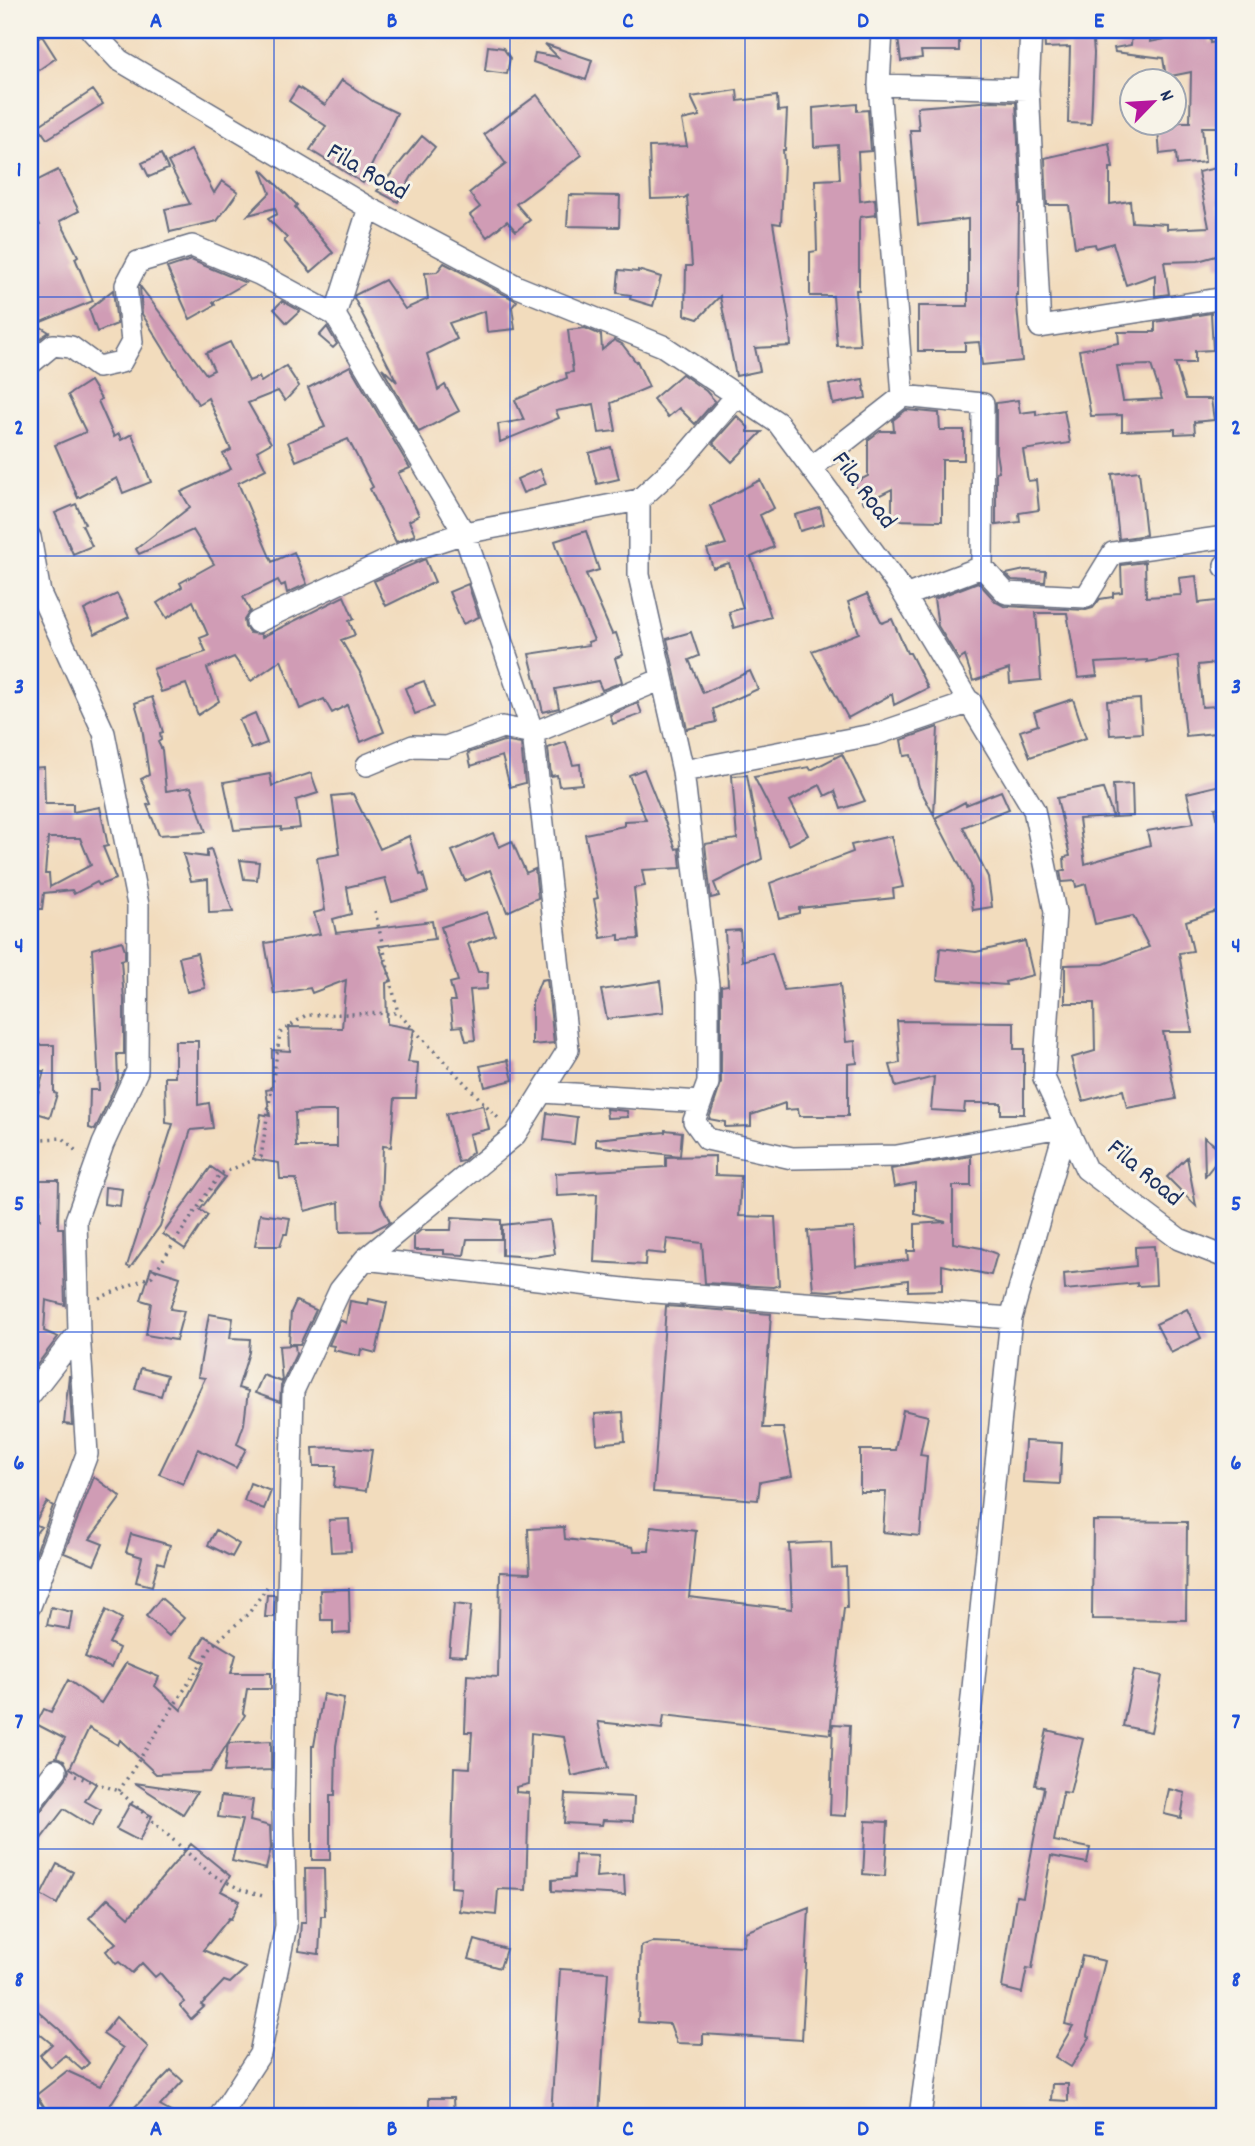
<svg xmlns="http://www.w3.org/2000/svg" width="1255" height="2146" viewBox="0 0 1255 2146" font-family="Dekko,sans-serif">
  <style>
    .building { fill: #d09cb5; fill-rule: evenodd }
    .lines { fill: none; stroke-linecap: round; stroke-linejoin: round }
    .minor-casing { stroke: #666c7f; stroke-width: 24 }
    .path { stroke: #666c7f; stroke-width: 3.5; stroke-dasharray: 2 5; stroke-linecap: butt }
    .minor { stroke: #fff; stroke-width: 21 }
    .grid { fill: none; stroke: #1d4ed8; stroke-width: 2; stroke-opacity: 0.55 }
    .labels { text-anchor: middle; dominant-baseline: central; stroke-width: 6; stroke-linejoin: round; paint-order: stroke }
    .street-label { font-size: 26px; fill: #1b2f5e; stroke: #f7f3e8 }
    .neatline { fill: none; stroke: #1d4ed8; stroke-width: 2.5 }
    .grid-label { font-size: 23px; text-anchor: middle; font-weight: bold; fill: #1d4ed8 }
  </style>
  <rect width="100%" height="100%" fill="#f7f3e8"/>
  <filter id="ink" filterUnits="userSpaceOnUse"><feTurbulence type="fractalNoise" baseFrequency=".0143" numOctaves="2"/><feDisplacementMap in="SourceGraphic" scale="14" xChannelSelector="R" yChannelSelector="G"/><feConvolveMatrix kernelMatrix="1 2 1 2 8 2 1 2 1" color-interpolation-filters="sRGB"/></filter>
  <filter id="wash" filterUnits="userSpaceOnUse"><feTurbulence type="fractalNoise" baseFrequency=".00686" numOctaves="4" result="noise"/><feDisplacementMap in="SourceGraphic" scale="28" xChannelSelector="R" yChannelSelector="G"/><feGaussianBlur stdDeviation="1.57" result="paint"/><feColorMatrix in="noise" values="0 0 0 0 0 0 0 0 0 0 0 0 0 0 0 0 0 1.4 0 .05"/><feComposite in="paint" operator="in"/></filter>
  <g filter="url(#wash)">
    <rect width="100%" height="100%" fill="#f2dcbd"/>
    <g id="blocks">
      <path class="building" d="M897,30H959V51H921L922,58L901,61Z
        M1092,30L1094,53L1091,124L1068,123L1070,47L1045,48L1044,31Z
        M1132,30L1151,31L1150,42L1209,30L1210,43L1223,41L1225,56V127H1202L1205,162L1177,165L1176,152L1160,154L1158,131L1169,128L1168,122H1190L1191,72L1166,77L1163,58L1115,52L1114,48L1131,45Z
        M42,36L56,58L30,76V44Z
        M545,44L592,60L586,80L533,62L535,53L558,57Z
        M488,46L503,48L510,58L507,74L485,71Z
        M342,80L374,102L397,113L363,183L310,150L326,126L289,101L298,87L325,105Z
        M93,90L103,104L47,139L38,126Z
        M737,90L738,101L777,96L778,111L787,110L785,150H783L784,163L781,224L773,223L789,320L791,346L755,348L760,371L736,376L720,296L698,319L685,315L686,266H692L687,196L684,198L651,199L649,147L687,146L682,120L700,116L691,97Z
        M537,95L582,155L516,204L530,220L516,231L507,221L487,237L470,215L480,207L469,193L506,164L484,134Z
        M993,101L1016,102L1021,204H1019L1018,295H1016L1022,361L982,365L979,342L965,343V351H918V306H968V219L918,225L910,130H919L917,107Z
        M857,104V111L868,110L871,151L858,152L860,201L875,199L876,215L860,217L859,221V290H856L860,345L837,346L833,296H810V252L817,251L815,180L840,179L838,145L814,147L813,108Z
        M422,136L435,147L412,176L398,202L377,191Z
        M1109,143L1113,168H1110V204L1130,201L1132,222L1167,224V229L1209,227L1198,172L1225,166V202L1219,203L1225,224V266H1218L1216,256L1198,261L1164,262L1169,294L1155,296V275L1126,285L1113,243L1096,248L1095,244L1075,247L1069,205H1047L1045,158Z
        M191,150L214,193L222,181L238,192L217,221L170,232L165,209L190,204L168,162Z
        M161,154L168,169L149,177L142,163Z
        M261,169L297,205L295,207L333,253L311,272L284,241L287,238L268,219L277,214L275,208L248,215L270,193Z
        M58,170L79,211L60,221L78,256L75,258L93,301L36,324L49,332L34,343L30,341V230L40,225L30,205V184Z
        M569,195L620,196L619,227L567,226Z
        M191,260L246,283L213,302L215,305L190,319L167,268Z
        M444,263L517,301L512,307L515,329L487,332L485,311L449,323L457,339L427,354L438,390L445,385L459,411L419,432L382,368L397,382L354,298L355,295L385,280L405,309L428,299L425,273L437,272Z
        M619,270L638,272V270L661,277L653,306L630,299L631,295L617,293Z
        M140,286L206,374L214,370L206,353L230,342L249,381L259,377L261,382L286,366L299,386L285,401L278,391L248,403L271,443L257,451L266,469L238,483L272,562L294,552L307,584L287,593L285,584L281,586L278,580L243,597L250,611L244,620L245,627L250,633L261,634L262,637L344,596L354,619L349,621L355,635L341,640L361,674L384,732L361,742L347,705L332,713L324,699L300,709L281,660L251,681L234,657L207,668L219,701L198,715L186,684L161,692L153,669L206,652L200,638L208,635L193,601L167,618L157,603L182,587L180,583L214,564L193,530L139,554L136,549L190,507L181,492L231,469L223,454L231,450L208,398L198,404L142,314Z
        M113,290L117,324L97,332L89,309Z
        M282,301L300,311L287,323L274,309Z
        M1211,313L1213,350L1195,351V363H1175L1186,399H1211L1214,420L1194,422L1195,433L1175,434V429L1122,431V415L1091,416L1079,350L1119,343L1118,332H1155V322ZM1151,365L1162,399L1123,401L1117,366Z
        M327,327L337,344L333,348L319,336Z
        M585,328L601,335L602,350L614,340L622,344L636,362L637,361L649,387L611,403L616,431L599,433L594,404L556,411L559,418L500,442L498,424L524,420L515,400L567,378L566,373L573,372L568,330Z
        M350,366L410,468L398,473L419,515L409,521L415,535L396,542L370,489L373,487L348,439L296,461L288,442L325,427L308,388Z
        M682,374L706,391L715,401L695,424L679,408L668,417L653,399Z
        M863,379L866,398L833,404L829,385Z
        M90,381L101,399L98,401L114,437L119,434L121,440L132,434L151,482L123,493L117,478L78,498L55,445L86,432L68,395Z
        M1018,400L1020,413L1036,411V415L1064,410L1070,443L1023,450L1028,481L1036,480L1039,510L1019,513L1020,522L996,525V472L999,471L996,453V403Z
        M906,410L939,413L940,430H964V460H942V521L892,520V489L864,503L854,483L868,476V440L880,431H894L893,420Z
        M737,416L748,427V432H762L732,462L713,443Z
        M611,447L619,479L597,484L589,453Z
        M540,469L546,484L523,493L517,479Z
        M1139,471L1146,535L1119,539L1112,474Z
        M760,480L774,508L760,515L774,547L751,557L771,617L734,628L729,612L743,608L729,563L713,568L707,549L726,544L710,506Z
        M76,504L85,524L82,525L92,546L73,554L55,513Z
        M820,508L824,524L800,531L795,515Z
        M586,531L599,570L586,574L612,634L616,633L623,655L615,658L622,682L602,690L598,681L555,689L559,708L543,712L529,654L589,645L588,642L594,640L570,586L555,541Z
        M425,559L435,582L386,606L374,581Z
        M1145,562L1146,597L1181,595L1179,578L1196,576L1199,603L1225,600V662L1198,665L1202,707L1217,706L1218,714H1225V732L1186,736L1178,656L1147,662V660L1095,663L1097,676L1078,678L1067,613H1036L1041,680L1010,683L1009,669L973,681L965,656L959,660L938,626L934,599L978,582L996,602L1004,606L1086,610L1093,608L1100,599L1113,597V593L1122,592L1121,565Z
        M1025,570L1046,571L1045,582L1012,580L1006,574Z
        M468,584L479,617L463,624L449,592Z
        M117,594L129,617L95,634L84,610Z
        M867,594L882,623L892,619L907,653H910L928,688L894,705L892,694L848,718L812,651L859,633L848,602Z
        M691,632L699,656L689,660L703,693L750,671L758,689L713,709L716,722L687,729L667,639Z
        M424,681L434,707L415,714L405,688Z
        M152,697L163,732L160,733L161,740L158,742L162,750L166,791L191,787L206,832L159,835L147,805L151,804L141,779L149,775L142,727L135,703Z
        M1073,699L1086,738L1030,757L1020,731L1038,725L1034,712Z
        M1140,699L1142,733L1110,735L1107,701Z
        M638,703L642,714L613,724L610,715Z
        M255,713L267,743L251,749L239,720Z
        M938,727L934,815L919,787L911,755L904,756L901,740Z
        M503,741L521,744L525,783L510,787L502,756L471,766L468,753Z
        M566,742L573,765L580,764L582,784L559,786L557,775L551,776L548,748Z
        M842,754L865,801L841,809L835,791L825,796L820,785L790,801L808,835L789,845L754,777L809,767L811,770Z
        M44,767L45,804H73V812L100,807L108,846L103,847L116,879L99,885L97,882L74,894L72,890L44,893L42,909H30V768ZM48,838H80L91,865L50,887L49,874H45Z
        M644,769L676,849L679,848L681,868L642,870L645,886L634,888L639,939L619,940V935L601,938L594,899L598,898L585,834L624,826V821L646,820L629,775Z
        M311,773L318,793L296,800L300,828L281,830V827L234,830L224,782L270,774L272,786Z
        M747,775L762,859L714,883L719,896L711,898L705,844L737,839L732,776Z
        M1132,784L1133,816L1115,817L1113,785Z
        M1225,784V806L1215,808L1225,853V908L1186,921L1193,951L1179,953L1192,1032H1163L1176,1099L1127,1108L1123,1090L1083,1101L1071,1058L1095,1051L1094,1003H1065V965L1104,964L1149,947L1133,916L1095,924L1086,884L1076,887L1075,881L1062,882L1060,871L1065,870L1064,857L1070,856L1057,798L1103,789L1113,817L1079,819L1085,864L1150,845L1147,831L1194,823L1187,793Z
        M1001,791L1009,809L963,827L988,877L992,907L973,910L970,885L935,818L965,802L966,805Z
        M353,794L380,849L409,836L420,875L423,874L428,892L392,902L385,878L347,887L351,914L333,919L336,933L432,921L435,939L379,946L392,981L386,983L387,1024L414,1029L408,1062L418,1063L416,1098H395L391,1147L383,1146L381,1203L390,1222L372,1231L340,1232L339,1202L305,1211L296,1179H280L279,1163L253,1159L261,1114L270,1116L266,1090L272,1089V1050L290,1051L289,1027L342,1028L346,980L312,993L310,988L274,994L265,943L320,934L314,913L325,910L317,858L340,854L332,796ZM317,1111H337V1147H296L295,1113Z
        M493,833L499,847L512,841L526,873L535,869L538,898L507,912L490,870L465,881L452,851Z
        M891,836L903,887L893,889L894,898L799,908V913L779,918L770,883L853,852L851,845Z
        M211,849L214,858L233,912L209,913L208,879L191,881L183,854L207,857V850Z
        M240,860L259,862L257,880L244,879Z
        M487,912L495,935L468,944L478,972H488L487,989L470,990L475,1040L466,1041L462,1026L453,1027L450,1001H455L450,983L458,981L441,927Z
        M740,930L742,961L772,953L784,990L840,984L846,1042L855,1041L857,1063L848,1064V1116H799L798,1109L785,1110V1103L751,1115V1126L725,1127V1122L709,1119L721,1083V986L728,985L725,931Z
        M122,941L125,950V959L121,960L124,1000V1054H117L118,1080L95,1130L89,1128L90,1090H99L92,949Z
        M1025,941L1033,975L1005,982L1006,985L937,980L940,948L976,952Z
        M197,953L205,988L187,992L179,957Z
        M547,979L554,1043L532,1045V1003L541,980Z
        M660,981L664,1012L607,1019L601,990Z
        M897,1021L1014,1022V1049H1024V1114H1001V1103H965L964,1112L931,1110L934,1077L896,1087L890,1065L900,1063Z
        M175,1041H198V1105L209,1103L213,1128L191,1130L160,1226L130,1268L127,1266L173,1124L166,1123L165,1077H175Z
        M34,1045H54V1093L57,1094L50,1117L33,1112L44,1071H33Z
        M508,1060L513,1080L485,1087L480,1066Z
        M483,1105L489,1129L469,1134L473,1152L463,1161L458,1162L446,1114Z
        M606,1109L627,1111L628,1117L607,1118Z
        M547,1113L577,1117L574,1144L544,1140Z
        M665,1130L682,1132L680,1156L596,1146V1139L665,1132Z
        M1204,1137L1224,1152L1205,1176Z
        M715,1156V1175L741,1176L739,1216L775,1217L779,1285L773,1287L705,1283L702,1243L667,1239L665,1254L646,1252L645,1265L594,1262L597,1194L557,1196L556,1173L666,1167V1157Z
        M971,1156V1186H953V1243L981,1248L997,1254L991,1275L942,1265V1290L908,1291V1280L830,1291L813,1290L808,1231L854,1228L856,1266L908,1260L907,1251H915V1224L946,1222L915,1214V1183L894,1187L891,1169Z
        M1187,1157L1196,1206L1167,1177Z
        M211,1167L225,1177L200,1210L208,1215L185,1249L163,1234Z
        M40,1180H59L58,1228H63L65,1305L46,1300L44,1331L58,1337L30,1374V1212L40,1219Z
        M105,1187L122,1189L120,1206L104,1204Z
        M260,1214L290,1218L287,1234H284L280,1246H255Z
        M452,1217L501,1220V1239H467L464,1255L444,1254V1250H414V1236L421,1230H451Z
        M550,1220L555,1254L533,1257L502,1255V1225Z
        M1154,1246L1156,1285L1137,1286V1283L1065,1290L1064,1274L1136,1266L1135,1247Z
        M151,1268L180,1277L170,1309L184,1311L176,1340L146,1335L151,1303L141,1300Z
        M369,1299L387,1303L376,1353L361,1349L360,1356L333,1350L334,1346L329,1345L340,1320L346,1323L350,1301L368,1304Z
        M296,1301L316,1310L300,1344H289L291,1312Z
        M666,1306L771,1314L763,1428H783L792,1476L760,1482L758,1500L653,1492Z
        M1187,1309L1201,1338L1171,1353L1156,1324Z
        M209,1314L233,1318L230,1338L250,1339L249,1352L238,1388L248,1391L244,1424L237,1444L246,1449L236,1468L198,1449L183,1484L159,1474L205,1378L198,1377Z
        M295,1345L296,1354L281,1386L280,1402L255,1393L263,1375L282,1382L279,1346Z
        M141,1368L167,1375L161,1396L135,1389Z
        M69,1375L72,1425L64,1424Z
        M903,1410L928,1416L920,1455L927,1456L920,1536L883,1532L886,1492H860V1450H895Z
        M623,1412L625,1441L597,1444L595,1414Z
        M1025,1441L1062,1443L1060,1484L1023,1482Z
        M337,1447L372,1450L366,1491L334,1487L336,1466H314L313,1448Z
        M94,1477L121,1497L90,1539L103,1544L94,1565L64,1553Z
        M250,1483L271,1491L264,1509L244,1501Z
        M47,1502L53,1506L30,1569V1540L41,1527L34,1524Z
        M349,1519L351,1551L331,1552L329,1520Z
        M1093,1521L1187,1522L1186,1620L1092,1619Z
        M651,1526L696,1531L689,1597L792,1609L789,1544L831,1542L832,1568L846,1567L847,1608H844L830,1734L664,1715L662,1729L598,1722L608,1768L572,1776L564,1737L531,1733L529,1784L516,1787V1792L529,1793L526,1890L498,1889L496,1915L459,1911L461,1888L451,1887L454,1767L470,1768L472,1732H465L467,1675L498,1677L500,1572L530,1573L528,1529L564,1527L565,1539L633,1547L634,1551H649Z
        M216,1530L239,1544L232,1557L208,1545Z
        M131,1534L170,1545L164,1564L158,1562L152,1586L136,1582L142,1557L126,1552Z
        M349,1589L350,1633L333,1634V1620H321L320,1590Z
        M267,1595H275L274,1617H265Z
        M161,1598L184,1618L169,1636L146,1616Z
        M454,1604L471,1606L466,1656L449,1655Z
        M51,1607L72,1612L69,1629L47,1625Z
        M106,1610L122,1619L109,1643L119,1648L111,1668L85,1657Z
        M205,1636L236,1655L231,1673H271V1689H247L243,1713L245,1715L210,1772L156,1774L120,1740L118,1745L89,1728L70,1768L96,1784L85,1801L101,1810L92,1826L64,1809L30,1853V1822L40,1812L66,1778L69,1771L64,1760L56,1757L65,1739L36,1724L44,1709L51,1712L68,1680L101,1703L126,1663L159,1677L155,1686L181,1710L205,1663L193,1656Z
        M1134,1670L1162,1676L1151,1732L1123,1726Z
        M323,1694L344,1698L336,1746L335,1795H330V1860H312V1746H314Z
        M833,1724L850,1725L846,1816L830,1815Z
        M1047,1730L1083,1739L1070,1793L1063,1792L1054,1841L1090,1848L1087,1863L1051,1856L1032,1969L1027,1968L1022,1993L1002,1988L1016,1896L1023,1897L1044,1787L1035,1785Z
        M271,1741V1770L224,1772L228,1743Z
        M135,1783L197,1792L183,1814Z
        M1169,1789L1185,1793L1181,1818L1164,1814Z
        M566,1794L634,1797L633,1821L603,1820L602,1825L564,1823Z
        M221,1796L253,1800L250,1821L270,1826L271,1848L266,1869L232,1861L242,1820L218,1817Z
        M130,1804L152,1816L139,1841L116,1829Z
        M866,1821L888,1822L885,1876L863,1874Z
        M191,1844L230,1876L221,1891L240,1901L231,1919L229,1918L203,1950L246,1968L230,1983L224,1981L201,2005L204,2007L191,2019L180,2006L185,2002L160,1973L155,1977L142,1963L132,1973L119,1962L116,1964L106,1951L116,1943L89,1918L108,1898L129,1917Z
        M575,1855L598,1856L596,1877L624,1875L625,1895L552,1891V1880L574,1878Z
        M57,1864L73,1872L57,1904L41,1895Z
        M305,1868H324L325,1916H321L319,1954L299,1951L301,1922H306Z
        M809,1907L802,2040L703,2034V2044L677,2043L670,2024L638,2022L641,1946L652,1942L744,1946L745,1932Z
        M475,1940L506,1949L500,1968L469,1959Z
        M1082,1956L1105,1961L1087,2035L1090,2037L1071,2067L1055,2057L1073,2026L1065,2024Z
        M560,1969L608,1972L599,2116H551Z
        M30,2004L60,2030L89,2063L82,2070L65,2055L51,2067L40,2055L52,2044L30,2026Z
        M116,2017L148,2047L103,2116H50L40,2100L35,2096L67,2071L100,2086L123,2048L103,2034Z
        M171,2070L183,2081L160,2106L178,2116H126Z
        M1052,2084H1068V2101L1051,2100Z
        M429,2098H453L454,2116H429Z"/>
    </g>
  </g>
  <g filter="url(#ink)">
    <use href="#blocks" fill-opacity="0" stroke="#666c7f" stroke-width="2"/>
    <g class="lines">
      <g class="minor-casing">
        <path id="minor" d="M91,30L119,60L369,208L518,287L663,346L778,423L900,588L1034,810L1055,912L1044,1078L1086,1169L1179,1239L1225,1257
          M1031,30L1028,89L1040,327L1225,298
          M879,85L1028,89
          M335,315L369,208
          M30,364L53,345L71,347L98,367L121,362L132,342L126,285L138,262L192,246L259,274L335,315L464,533L533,733L568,1050L515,1135L365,1259L340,1290L293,1391L283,1806L286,1926L260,2054L220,2116
          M737,395L681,461L639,500V575L683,771L708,985V1083L694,1121L707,1139L792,1158L897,1156L1066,1126L1011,1318L955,1863L920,2116
          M903,396L983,404L982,567L905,596
          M811,468L903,396L879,85L882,30
          M30,537L40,593L104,733L138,905L137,1071L103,1144L76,1220L79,1332L87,1454L30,1606
          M982,567L1006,593L1086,597L1113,553L1225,537
          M1225,567V565
          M257,622L405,552L464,533L639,500
          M367,765L413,746L446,747L502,727L533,733L662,679
          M683,771L877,734L971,702
          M542,1092L701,1102
          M365,1259L641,1291L1011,1318
          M30,1395L79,1332
          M30,1804L56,1770
          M30,2108L36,2116"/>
      </g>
      <path class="path" d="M375,911L398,1013
        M30,1143L41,1139L63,1138L77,1152
        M99,1298L152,1276L220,1174L261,1157L280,1033L306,1015L398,1013L501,1121
        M30,1753L40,1759
        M75,1776L119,1791L211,1874L240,1889L266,1897
        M119,1791L213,1645L249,1613L267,1587"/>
      <use href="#minor" class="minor"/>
    </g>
  </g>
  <path class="grid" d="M274,30V2116M510,30V2116M745,30V2116M981,30V2116M30,297H1225M30,556H1225M30,814H1225M30,1073H1225M30,1332H1225M30,1590H1225M30,1849H1225"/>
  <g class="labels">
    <g class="street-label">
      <text transform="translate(367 173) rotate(30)">Fila Road</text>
      <text transform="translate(863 491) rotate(53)">Fila Road</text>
      <text transform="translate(1144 1174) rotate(40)">Fila Road</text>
    </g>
  </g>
  <rect width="1255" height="2146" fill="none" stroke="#f7f3e8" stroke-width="77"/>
  <g transform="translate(1153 102) rotate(65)"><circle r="33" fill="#f7f3e8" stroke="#9fa5b1" stroke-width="2"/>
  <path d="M0-5L12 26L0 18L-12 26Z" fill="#b5179e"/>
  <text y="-10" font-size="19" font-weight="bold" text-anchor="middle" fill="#1b2f5e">N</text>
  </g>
  <rect x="38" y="38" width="1178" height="2070" class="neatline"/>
  <g class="grid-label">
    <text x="156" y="27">A</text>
    <text x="392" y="27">B</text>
    <text x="628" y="27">C</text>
    <text x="863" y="27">D</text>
    <text x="1099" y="27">E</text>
    <text x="19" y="176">1</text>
    <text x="1236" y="176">1</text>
    <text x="19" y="434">2</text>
    <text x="1236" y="434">2</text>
    <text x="19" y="693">3</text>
    <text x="1236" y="693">3</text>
    <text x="19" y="952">4</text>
    <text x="1236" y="952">4</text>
    <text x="19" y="1210">5</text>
    <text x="1236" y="1210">5</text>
    <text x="19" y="1469">6</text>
    <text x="1236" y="1469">6</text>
    <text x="19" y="1728">7</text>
    <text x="1236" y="1728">7</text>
    <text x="19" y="1986">8</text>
    <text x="1236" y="1986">8</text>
    <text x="156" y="2135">A</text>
    <text x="392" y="2135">B</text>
    <text x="628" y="2135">C</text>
    <text x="863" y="2135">D</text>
    <text x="1099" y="2135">E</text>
  </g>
</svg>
